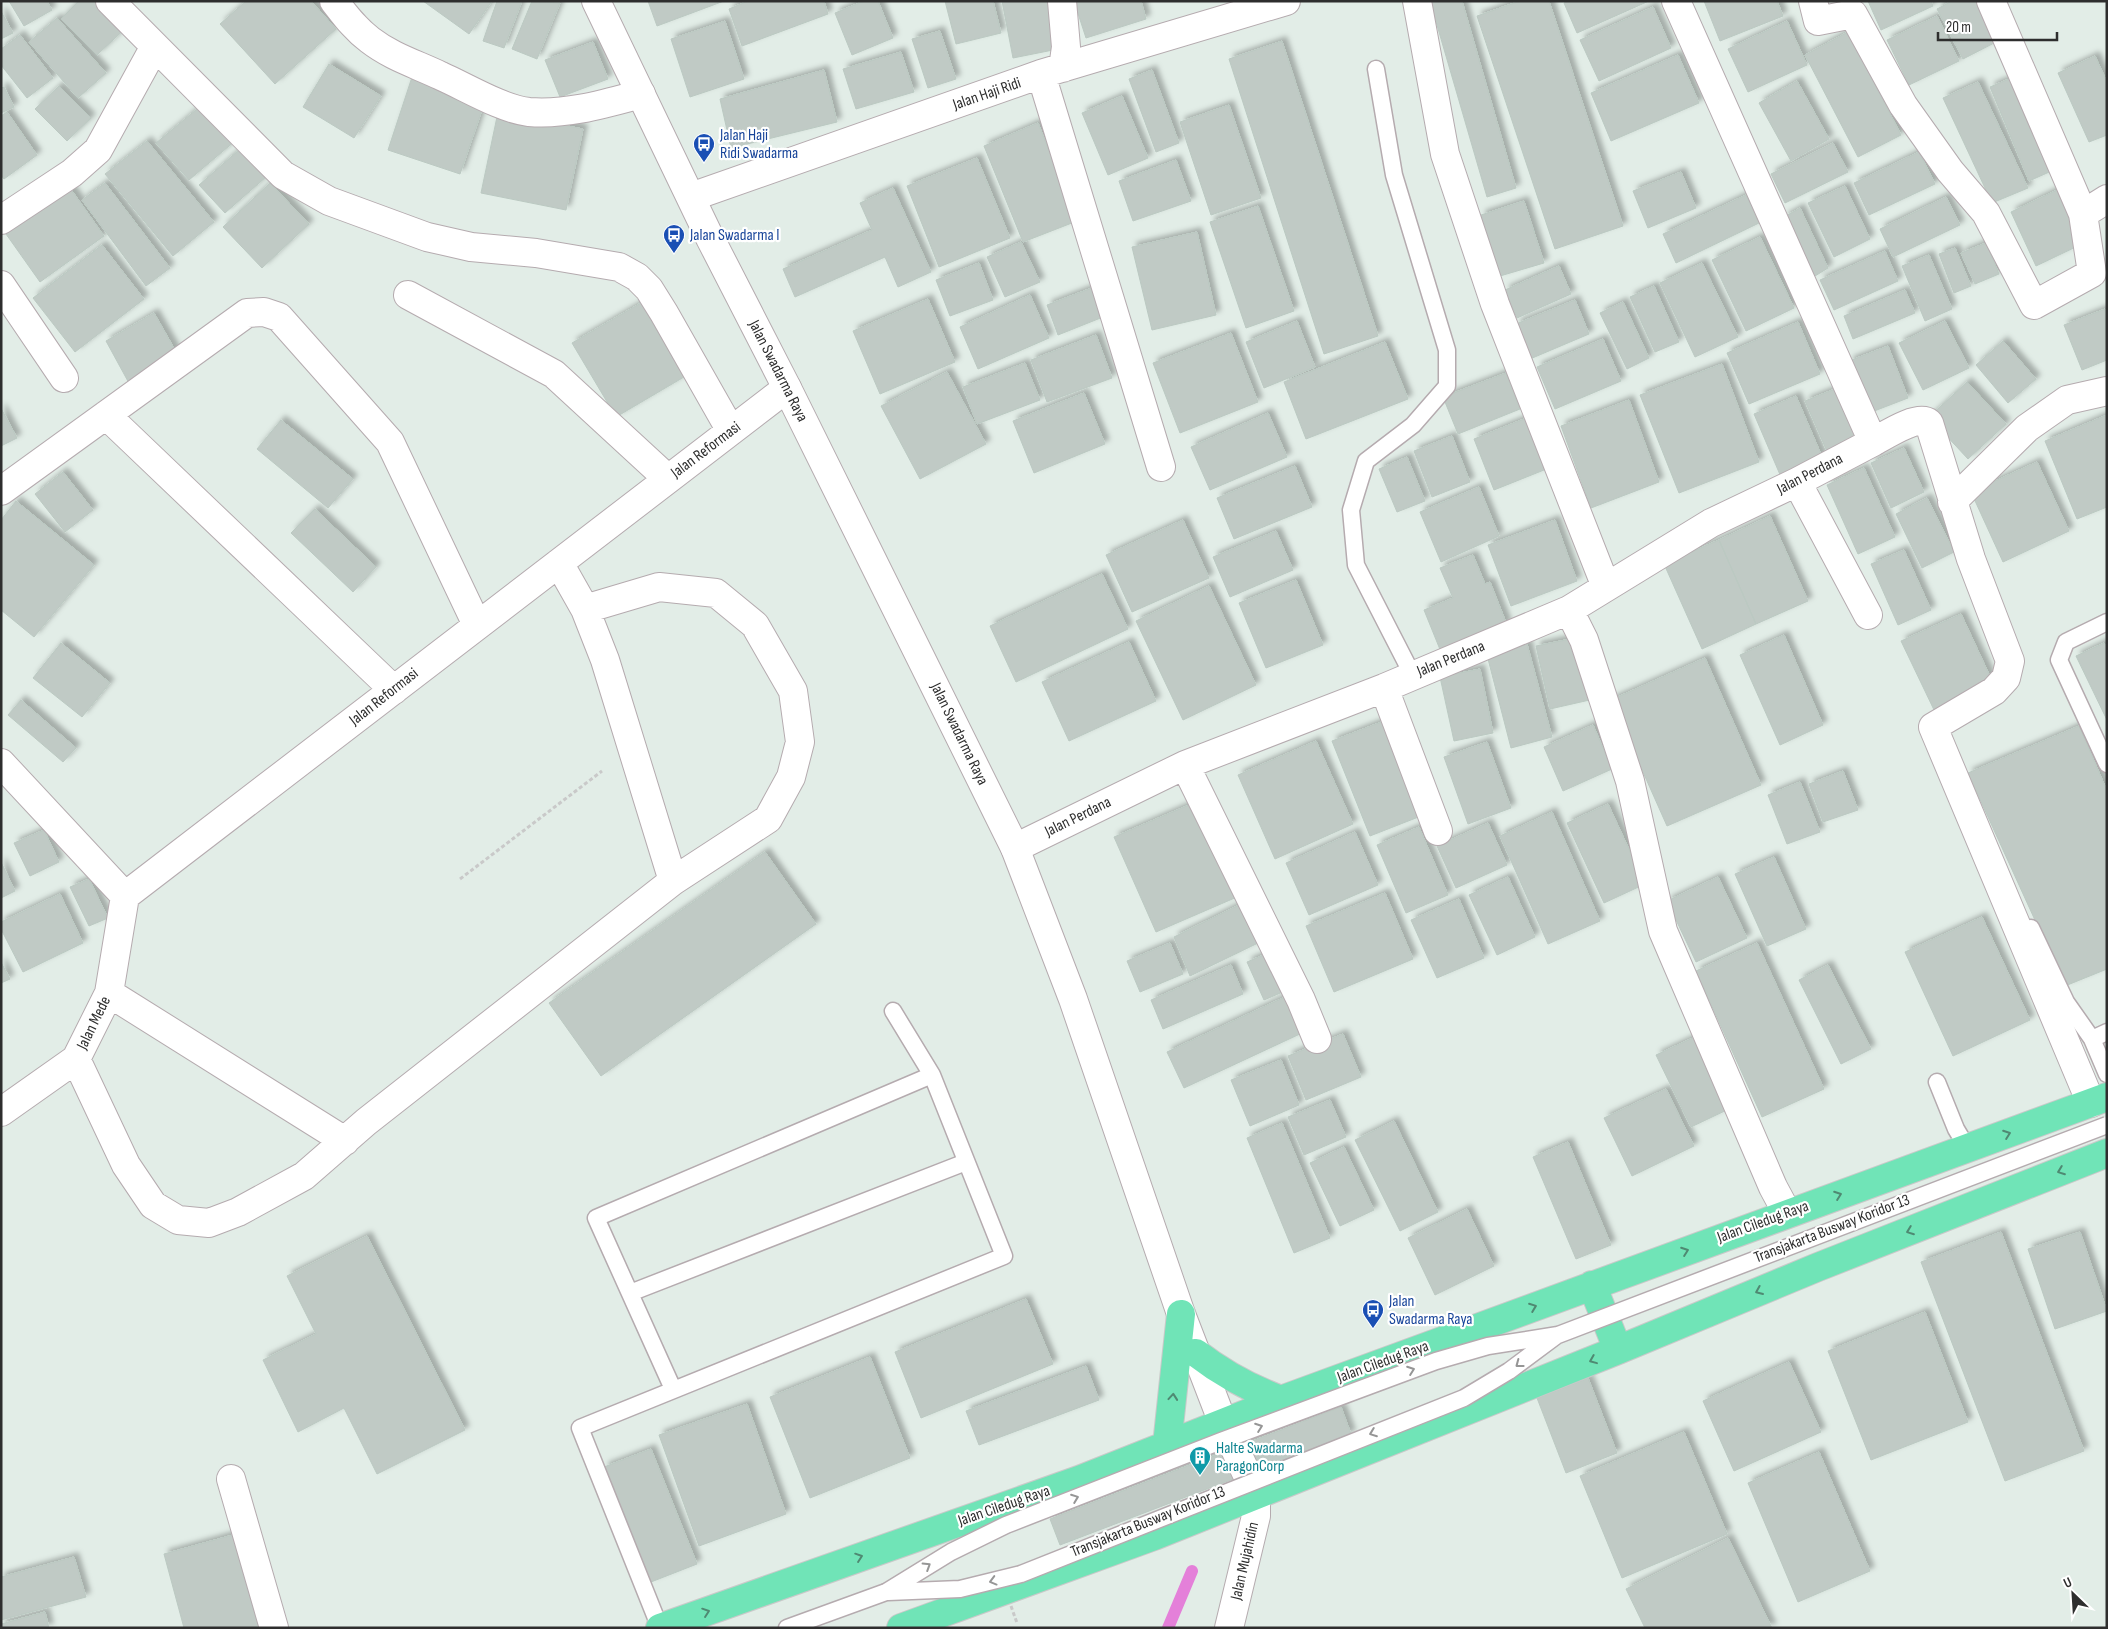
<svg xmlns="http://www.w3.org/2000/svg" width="2108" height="1629" viewBox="0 0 2108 1629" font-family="'Sofia Sans Condensed',sans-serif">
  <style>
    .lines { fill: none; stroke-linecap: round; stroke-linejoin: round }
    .stream { stroke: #e480d9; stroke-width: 12 }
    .building { fill: #c0cac5; stroke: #bbc9c2; filter: url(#shadow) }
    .service-casing { stroke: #b5abaf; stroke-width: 19 }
    .minor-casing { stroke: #b5abaf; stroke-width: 30 }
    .secondary-casing { stroke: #b5abaf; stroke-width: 30 }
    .primary-casing { stroke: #c9c9c9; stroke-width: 30 }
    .path { stroke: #c9c9c9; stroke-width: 3; stroke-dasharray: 4 2.5; stroke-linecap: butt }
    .service { stroke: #fff; stroke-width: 16 }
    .minor { stroke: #fff; stroke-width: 28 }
    .secondary { stroke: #fff; stroke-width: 28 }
    .primary { stroke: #70e4b7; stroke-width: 28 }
    .service-bridge-casing { stroke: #b5abaf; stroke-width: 19; stroke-linecap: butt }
    .path-bridge { stroke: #c9c9c9; stroke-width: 3; stroke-dasharray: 4 2.5; stroke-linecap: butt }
    .service-bridge { stroke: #fff; stroke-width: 16 }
    .oneway { stroke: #4f8972 }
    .oneway2 { stroke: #969696 }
    .labels { text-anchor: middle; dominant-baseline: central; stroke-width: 4.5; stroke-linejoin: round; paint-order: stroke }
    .street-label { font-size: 16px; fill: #2e2e2e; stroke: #fff }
    .transit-label { font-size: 16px; fill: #164399; stroke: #fff; text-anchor: start }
    .culture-label { font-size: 16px; fill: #0d838f; stroke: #fff; text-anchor: start }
  </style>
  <defs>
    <filter id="shadow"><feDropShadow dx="4.5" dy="-4.5" stdDeviation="2.5" flood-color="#0004"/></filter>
  </defs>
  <rect width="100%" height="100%" fill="#e2ede7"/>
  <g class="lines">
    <path class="stream" d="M1168,1628L1192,1571"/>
  </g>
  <path class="building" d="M9,1H47L52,10L24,26Z
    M79,1H105L129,25L97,55L61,19Z
    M246,1H311L336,29L275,84L220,24Z
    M423,1H492L469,34Z
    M497,1H522L504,48L483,41Z
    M532,1L560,3L537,59L512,49Z
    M648,1H724L657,26Z
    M748,1H824L828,14L742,46L729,9Z
    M864,1H878L893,38L852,55L835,13Z
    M945,1H993L1001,33L956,44Z
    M1002,1H1053L1063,48L1013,58Z
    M1074,1H1141L1146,19L1086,38Z
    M1430,1H1462L1516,188L1487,197Z
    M1520,1H1549L1623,226L1555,249L1477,16Z
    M1568,1H1649L1577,33L1564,3Z
    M1704,1H1777L1783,16L1720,41Z
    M1868,1H1931L1933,6L1881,30Z
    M1952,1H1979L2000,40L1963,59L1937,9Z
    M1653,7L1671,48L1599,81L1580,40Z
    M1,11L13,33L1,39Z
    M1937,16L1959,61L1909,85L1887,40Z
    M57,18L106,73L78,98L29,42Z
    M725,21L744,79L690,97L671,39Z
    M1787,21L1807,65L1748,92L1728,49Z
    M940,31L956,79L928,88L912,39Z
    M1848,32L1901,135L1858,157L1805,55Z
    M20,35L53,78L27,98L1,65V49Z
    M1282,41L1378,336L1324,354L1229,59Z
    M593,42L608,79L560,97L545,60Z
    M901,52L914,92L856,109L843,69Z
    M1678,55L1699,103L1611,141L1591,93Z
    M2095,56L2107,82V135L2089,142L2058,73Z
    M329,64L381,96L354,138L303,107Z
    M824,70L837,122L731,148L720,99Z
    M1152,70L1179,143L1156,152L1129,79Z
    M413,74L486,98L460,174L388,150Z
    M2016,76L2056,169L2029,181L1990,87Z
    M1797,81L1829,139L1791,161L1759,103Z
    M1978,82L2028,188L1992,203L1943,98Z
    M59,86L91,118L67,141L35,109Z
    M4,87L14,107L1,113V88Z
    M1122,96L1148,158L1108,175L1082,113Z
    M203,104L235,141L189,180L156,143Z
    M1229,105L1261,198L1211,215L1180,122Z
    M7,112L37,155L4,179L1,175V116Z
    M498,112L583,129L566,210L481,193Z
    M1038,123L1077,221L1023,242L984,146Z
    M147,141L214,222L173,256L105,174Z
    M1833,143L1848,172L1785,203L1771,174Z
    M240,149L266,177L225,213L199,185Z
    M1919,152L1935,184L1869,215L1854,183Z
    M977,158L1010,238L939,267L907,186Z
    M1176,160L1191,201L1133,221L1119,181Z
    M1681,172L1696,208L1648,228L1633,191Z
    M105,183L170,268L146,286L82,200Z
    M270,183L309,224L262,268L223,227Z
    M1845,186L1870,239L1834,257L1808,203Z
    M70,188L104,236L40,282L6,234Z
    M893,188L931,272L898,287L885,257L795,297L783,269L872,230L860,203Z
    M2057,190L2082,244L2036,266L2011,212Z
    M1746,195L1759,223L1676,263L1663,234Z
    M1946,197L1960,225L1893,257L1880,229Z
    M1524,201L1544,263L1500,276L1481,215Z
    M1258,206L1294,311L1246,328L1210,222Z
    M1800,208L1828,268L1815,276L1784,217Z
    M1197,232L1216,315L1152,330L1132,247Z
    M1760,237L1794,308L1746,331L1712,260Z
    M1021,242L1040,282L1005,297L987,257Z
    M1986,243L1999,274L1975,284L1961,253Z
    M102,245L144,299L75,352L33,298Z
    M1955,248L1971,286L1954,293L1939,254Z
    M1885,251L1898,281L1834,310L1820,280Z
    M1929,255L1952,309L1925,321L1902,266Z
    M979,263L993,300L950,316L936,280Z
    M1702,263L1738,337L1695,357L1660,283Z
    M1559,266L1571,294L1517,318L1505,290Z
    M1097,286L1108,315L1058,335L1047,305Z
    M1654,286L1679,342L1655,352L1630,297Z
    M1905,290L1915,313L1853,339L1844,316Z
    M1030,295L1049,338L978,369L960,327Z
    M928,299L955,362L880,394L853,331Z
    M1575,300L1589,334L1530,359L1516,324Z
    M1623,302L1649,358L1627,369L1600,313Z
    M641,303L684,377L616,417L572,343Z
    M2105,309L2107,360L2082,370L2064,325Z
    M154,313L179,357L130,385L106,341Z
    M1297,321L1315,367L1264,388L1246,342Z
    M1945,321L1969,368L1923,390L1899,343Z
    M1798,322L1820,374L1749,404L1727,353Z
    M1231,333L1258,402L1180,433L1153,363Z
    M1096,335L1112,378L1047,402L1031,360Z
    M1603,339L1621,381L1555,409L1537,367Z
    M2003,341L2036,379L2008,403L1976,365Z
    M1385,342L1408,399L1306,439L1284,382Z
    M1888,346L1908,398L1869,413L1849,361Z
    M1025,363L1040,400L977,424L963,387Z
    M1722,364L1759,462L1679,493L1640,395Z
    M947,372L986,444L920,479L881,406Z
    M1506,373L1520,409L1458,434L1443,397Z
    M1967,382L2006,424L1968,459L1929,417Z
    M1835,389L1859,443L1829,456L1805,401Z
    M1084,393L1105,444L1034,473L1013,421Z
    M1796,396L1823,459L1781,477L1754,414Z
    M1629,400L1659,482L1591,508L1561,426Z
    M1,408L17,438L1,446Z
    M1268,413L1287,457L1210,490L1191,447Z
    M2107,415V507L2077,519L2045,441Z
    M1529,417L1549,468L1494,490L1474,439Z
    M281,420L353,479L328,508L257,449Z
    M1452,436L1470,482L1432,497L1414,451Z
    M1904,448L1924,492L1891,508L1871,463Z
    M1407,457L1425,501L1397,512L1379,469Z
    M2037,462L2069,531L2003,562L1971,492Z
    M1295,466L1312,507L1234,539L1217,498Z
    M1864,468L1895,537L1858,554L1827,485Z
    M63,472L93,510L65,532L35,494Z
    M1479,487L1499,536L1441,562L1420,512Z
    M1927,498L1954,552L1922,568L1896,514Z
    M16,501L94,565L34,637L1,610V520Z
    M315,509L376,567L353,592L291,533Z
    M1770,516L1808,601L1756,624L1719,540Z
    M1183,520L1209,578L1132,612L1106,555Z
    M1555,520L1577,581L1511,606L1488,545Z
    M1276,531L1293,570L1230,597L1213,557Z
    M1719,540L1756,624L1702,649L1664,564Z
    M1904,550L1931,610L1898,625L1871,564Z
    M1473,555L1485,584L1490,582L1507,625L1441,652L1424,610L1453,598L1440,568Z
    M1102,574L1128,629L1016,682L990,626Z
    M1296,580L1323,645L1266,668L1239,603Z
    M1209,586L1256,685L1183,720L1136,621Z
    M1961,614L1994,685L1935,712L1901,641Z
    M1784,635L1823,725L1780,745L1740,655Z
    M1580,637L1594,699L1550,709L1536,646Z
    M1129,642L1156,701L1069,741L1042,682Z
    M61,643L110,683L82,717L33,678Z
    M2104,643L2107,647V720L2076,656Z
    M1527,644L1552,737L1511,748L1487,655Z
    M1705,658L1761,785L1667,826L1611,700Z
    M1480,669L1493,733L1454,741L1440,677Z
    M21,700L76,748L63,762L8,715Z
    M1384,721L1421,816L1370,836L1332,741Z
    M1593,725L1612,769L1563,791L1544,747Z
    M2079,726L2107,791V969L2065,986L1968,773Z
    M1316,741L1353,824L1275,859L1238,775Z
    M1487,742L1511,808L1468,824L1444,757Z
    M1843,771L1858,810L1823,822L1809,784Z
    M1800,782L1820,832L1787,844L1768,795Z
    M1196,802L1237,897L1156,932L1114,837Z
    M1608,804L1645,884L1604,903L1567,823Z
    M1552,812L1600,921L1548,944L1500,836Z
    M1488,823L1507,865L1456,888L1437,846Z
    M1419,827L1448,895L1406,913L1377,845Z
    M44,830L59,862L30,876L14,843Z
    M1355,832L1378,885L1309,915L1286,863Z
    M765,852L816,924L601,1076L549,1003Z
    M1774,857L1806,929L1767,946L1735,874Z
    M1,862L15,891L1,898Z
    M1508,877L1535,937L1497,955L1469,895Z
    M1718,877L1747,938L1696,962L1667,901Z
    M89,879L108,918L89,926L70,887Z
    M1385,893L1413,959L1334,992L1306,926Z
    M60,894L83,943L23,972L1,929V922Z
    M1459,899L1484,958L1437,978L1411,920Z
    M1241,904L1258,943L1190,976L1174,937Z
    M1982,917L2030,1020L1953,1056L1905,952Z
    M1170,943L1183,974L1140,992L1127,961Z
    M1757,943L1824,1089L1762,1117L1696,971Z
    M1268,953L1285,991L1264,1000L1247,962Z
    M1,962L10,979L1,983Z
    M1231,965L1243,994L1163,1029L1151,1000Z
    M1828,965L1871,1049L1841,1064L1799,980Z
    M1285,997L1302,1033L1184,1088L1167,1052Z
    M1343,1034L1361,1077L1306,1100L1288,1056Z
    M1697,1036L1731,1108L1691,1127L1656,1055Z
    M1281,1060L1299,1105L1250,1126L1231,1080Z
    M1666,1089L1694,1146L1632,1176L1604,1118Z
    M1330,1100L1346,1137L1304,1155L1288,1117Z
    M1394,1121L1438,1212L1400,1231L1355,1140Z
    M1282,1123L1330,1238L1294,1253L1247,1138Z
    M1568,1142L1611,1245L1576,1259L1533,1157Z
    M1344,1147L1374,1210L1340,1226L1310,1163Z
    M1467,1209L1494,1266L1435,1295L1408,1238Z
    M2001,1232L2084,1451L2005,1481L1921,1262Z
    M2080,1232L2107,1311L2055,1329L2028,1249Z
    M367,1236L465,1430L377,1474L344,1408L298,1432L263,1360L316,1334L287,1276Z
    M1026,1299L1053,1364L921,1418L895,1352Z
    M1925,1312L1968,1422L1871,1460L1828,1351Z
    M870,1357L910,1458L810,1498L770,1397Z
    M1789,1362L1821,1432L1734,1471L1703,1401Z
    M1086,1366L1099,1400L979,1445L966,1411Z
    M1588,1378L1617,1453L1566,1473L1537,1398Z
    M747,1404L786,1514L699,1546L659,1435Z
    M1341,1407L1351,1434L1060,1545L1050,1519Z
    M1684,1432L1727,1534L1622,1578L1580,1476Z
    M651,1449L697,1564L651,1582L604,1467Z
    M1819,1452L1870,1571L1798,1602L1748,1483Z
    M240,1533L266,1628H184L164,1554Z
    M1728,1538L1772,1628H1645L1626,1589Z
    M74,1557L86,1597L1,1620V1577Z
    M45,1612L49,1628H1V1624Z"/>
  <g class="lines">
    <g class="service-casing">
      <path id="service" d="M1376,69L1394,175L1447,350V386L1413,425L1366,461L1351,510L1356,565L1412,674
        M2107,622L2066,642L2059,660L2107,764
        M2031,928L2066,1002L2092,1039L2107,1074
        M893,1011L932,1075
        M2092,1039L2107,1032
        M1937,1082L1956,1129L1968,1149
        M630,1293L966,1162
        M660,1628L580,1428L1004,1256L932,1075L596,1218L673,1389
        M787,1628L886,1592"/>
    </g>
    <g class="minor-casing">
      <path id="minor" d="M110,1L283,175L329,201L427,237L471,247L536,253L619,267L637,277L649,289L664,313L731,431
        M334,1C345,15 355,29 370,40C392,57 416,64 441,76C466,87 502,109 529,112C567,115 604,104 641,94
        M1062,1L1066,47L1063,68
        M1417,1L1445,154L1495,304L1606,587
        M1676,1L1873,442C1886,435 1918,414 1929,423L1971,559L2010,661L2006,678L1994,691L1933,727L2091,1103
        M1813,1L1818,21L1853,14L1903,105L1950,171L1986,213L2034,305L2092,273L2083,214L2107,199
        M1991,1L2083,214
        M1041,74L1161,467
        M691,197L1041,74L1286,1
        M1,220L72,173L98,150L154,48
        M1,285L64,378
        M408,295L554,374L668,479
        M106,415L394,690
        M1797,482L1868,615
        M1,491L247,313L264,312L279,317L390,442L477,625
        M1952,502L2027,428L2067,400L2107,391
        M559,563L585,609L605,660L673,881
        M1569,610L1584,640L1630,781L1663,931L1773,1187L1787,1213
        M1384,688L1438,831
        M1,763L125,896L787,388
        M1185,765L1301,1000L1317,1039
        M1015,848L1185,765L1384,688L1569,610L1711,523L1797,482L1873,442
        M109,993L345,1141
        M76,1059L126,1165L153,1205L178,1220L209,1223L238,1212L304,1176L366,1122L673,881L768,819L791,777L800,742L793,691L755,625L716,593L659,587L585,609
        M1,1112L76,1059L109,993L125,896
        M231,1479L274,1628
        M1229,1628L1256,1516V1494"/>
    </g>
    <g class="secondary-casing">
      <path id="secondary" d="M596,1L710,238L787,388L1015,848L1073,999L1181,1314L1223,1423L1256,1494"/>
    </g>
    <g class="primary-casing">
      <path id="primary" d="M1592,1285L1618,1350
        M1196,1353C1223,1374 1249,1388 1281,1400
        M1167,1445L1181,1314
        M660,1628L1079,1480L1281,1400L2107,1097
        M901,1628L1154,1536L1618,1350L1818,1267L2107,1153"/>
    </g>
    <path class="path" d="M460,879L602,771"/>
    <use href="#service" class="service"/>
    <use href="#minor" class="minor"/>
    <use href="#secondary" class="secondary"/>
    <use href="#primary" class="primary"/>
    <g class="service-bridge-casing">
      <path id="service-bridge" d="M886,1592L951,1552L1006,1525L1221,1441L1436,1361L1488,1346L1558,1335L2107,1125
        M888,1592L960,1589L1021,1574L1464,1398L1509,1371L1556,1336"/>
    </g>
    <path class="path-bridge" d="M1011,1606L1017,1623"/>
    <use href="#service-bridge" class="service-bridge"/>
  </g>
  <defs><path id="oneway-chevron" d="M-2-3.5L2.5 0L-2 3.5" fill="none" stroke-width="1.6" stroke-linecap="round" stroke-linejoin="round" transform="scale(1.25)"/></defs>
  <g class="oneway">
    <use href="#oneway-chevron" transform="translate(2007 1134) rotate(-20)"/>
    <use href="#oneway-chevron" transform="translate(2061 1171) rotate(159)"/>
    <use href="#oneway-chevron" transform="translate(1838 1195) rotate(-20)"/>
    <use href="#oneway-chevron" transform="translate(1910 1231) rotate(159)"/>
    <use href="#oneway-chevron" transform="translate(1685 1251) rotate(-20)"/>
    <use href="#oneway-chevron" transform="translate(1759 1291) rotate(157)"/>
    <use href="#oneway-chevron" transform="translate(1533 1307) rotate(-21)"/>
    <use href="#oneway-chevron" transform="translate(1593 1360) rotate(158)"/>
    <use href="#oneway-chevron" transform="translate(1173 1397) rotate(-85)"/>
    <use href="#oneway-chevron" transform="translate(859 1557) rotate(-19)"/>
    <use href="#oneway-chevron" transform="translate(706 1612) rotate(-19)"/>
  </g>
  <g class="oneway2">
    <use href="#oneway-chevron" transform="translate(1519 1364) rotate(143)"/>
    <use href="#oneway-chevron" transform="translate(1411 1370) rotate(-20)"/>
    <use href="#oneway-chevron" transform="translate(1259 1427) rotate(-20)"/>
    <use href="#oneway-chevron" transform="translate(1373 1433) rotate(159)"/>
    <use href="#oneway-chevron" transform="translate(1075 1498) rotate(-21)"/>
    <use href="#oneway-chevron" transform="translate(927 1566) rotate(-32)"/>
    <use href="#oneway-chevron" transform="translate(993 1581) rotate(165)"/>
  </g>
  <defs>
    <g id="bus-pin" transform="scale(1.125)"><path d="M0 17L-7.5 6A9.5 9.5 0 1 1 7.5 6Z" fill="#1a4fb4" stroke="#fff"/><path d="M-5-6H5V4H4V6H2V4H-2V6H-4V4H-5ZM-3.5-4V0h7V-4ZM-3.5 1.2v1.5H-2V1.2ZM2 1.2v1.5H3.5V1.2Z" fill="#fff"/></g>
    <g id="building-pin" transform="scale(1.125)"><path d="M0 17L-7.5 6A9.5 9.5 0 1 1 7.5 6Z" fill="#0f9aa8" stroke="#fff"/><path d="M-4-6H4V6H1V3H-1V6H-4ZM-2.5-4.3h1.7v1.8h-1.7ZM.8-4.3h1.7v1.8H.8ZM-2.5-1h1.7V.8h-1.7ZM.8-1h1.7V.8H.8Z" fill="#fff"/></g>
  </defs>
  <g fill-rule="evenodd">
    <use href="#bus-pin" x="704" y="144"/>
    <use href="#bus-pin" x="674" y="235"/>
    <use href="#bus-pin" x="1373" y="1310"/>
    <use href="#building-pin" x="1200" y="1457"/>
  </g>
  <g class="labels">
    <g class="street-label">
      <text transform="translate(987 94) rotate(-19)">Jalan Haji Ridi</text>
      <text transform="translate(778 371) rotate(63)">Jalan Swadarma Raya</text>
      <text transform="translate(706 450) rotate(-37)">Jalan Reformasi</text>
      <text transform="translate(1810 474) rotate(-27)">Jalan Perdana</text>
      <text transform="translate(1451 659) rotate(-22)">Jalan Perdana</text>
      <text transform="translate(384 697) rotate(-38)">Jalan Reformasi</text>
      <text transform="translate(959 734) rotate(64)">Jalan Swadarma Raya</text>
      <text transform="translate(1078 817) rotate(-26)">Jalan Perdana</text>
      <text transform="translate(94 1023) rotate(-64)">Jalan Mede</text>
      <text transform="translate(1763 1222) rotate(-20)">Jalan Ciledug Raya</text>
      <text transform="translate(1832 1229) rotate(-21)">Transjakarta Busway Koridor 13</text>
      <text transform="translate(1383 1362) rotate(-20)">Jalan Ciledug Raya</text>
      <text transform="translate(1004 1506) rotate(-19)">Jalan Ciledug Raya</text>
      <text transform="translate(1148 1522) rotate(-22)">Transjakarta Busway Koridor 13</text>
      <text transform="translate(1245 1561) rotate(-77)">Jalan Mujahidin</text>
    </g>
    <g class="transit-label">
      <text x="720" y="135">Jalan Haji<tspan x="720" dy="18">Ridi Swadarma</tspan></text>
      <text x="690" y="235">Jalan Swadarma I</text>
      <text x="1389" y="1301">Jalan<tspan x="1389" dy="18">Swadarma Raya</tspan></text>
    </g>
    <g class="culture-label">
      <text x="1216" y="1448">Halte Swadarma<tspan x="1216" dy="18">ParagonCorp</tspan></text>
    </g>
  </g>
  <rect width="2108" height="1629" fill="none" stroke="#2e2e2e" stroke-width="5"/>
  <g transform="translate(2073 1594) rotate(335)" stroke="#ffffff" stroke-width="4" paint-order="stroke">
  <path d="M0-4L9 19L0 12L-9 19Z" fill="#2e2e2e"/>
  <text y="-8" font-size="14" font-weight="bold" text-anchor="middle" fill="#2e2e2e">U</text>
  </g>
  <path d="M1938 32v8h119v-8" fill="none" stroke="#2e2e2e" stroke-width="2.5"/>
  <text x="1946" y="32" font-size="15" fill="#2e2e2e" stroke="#ffffff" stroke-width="4" paint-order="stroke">20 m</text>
</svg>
